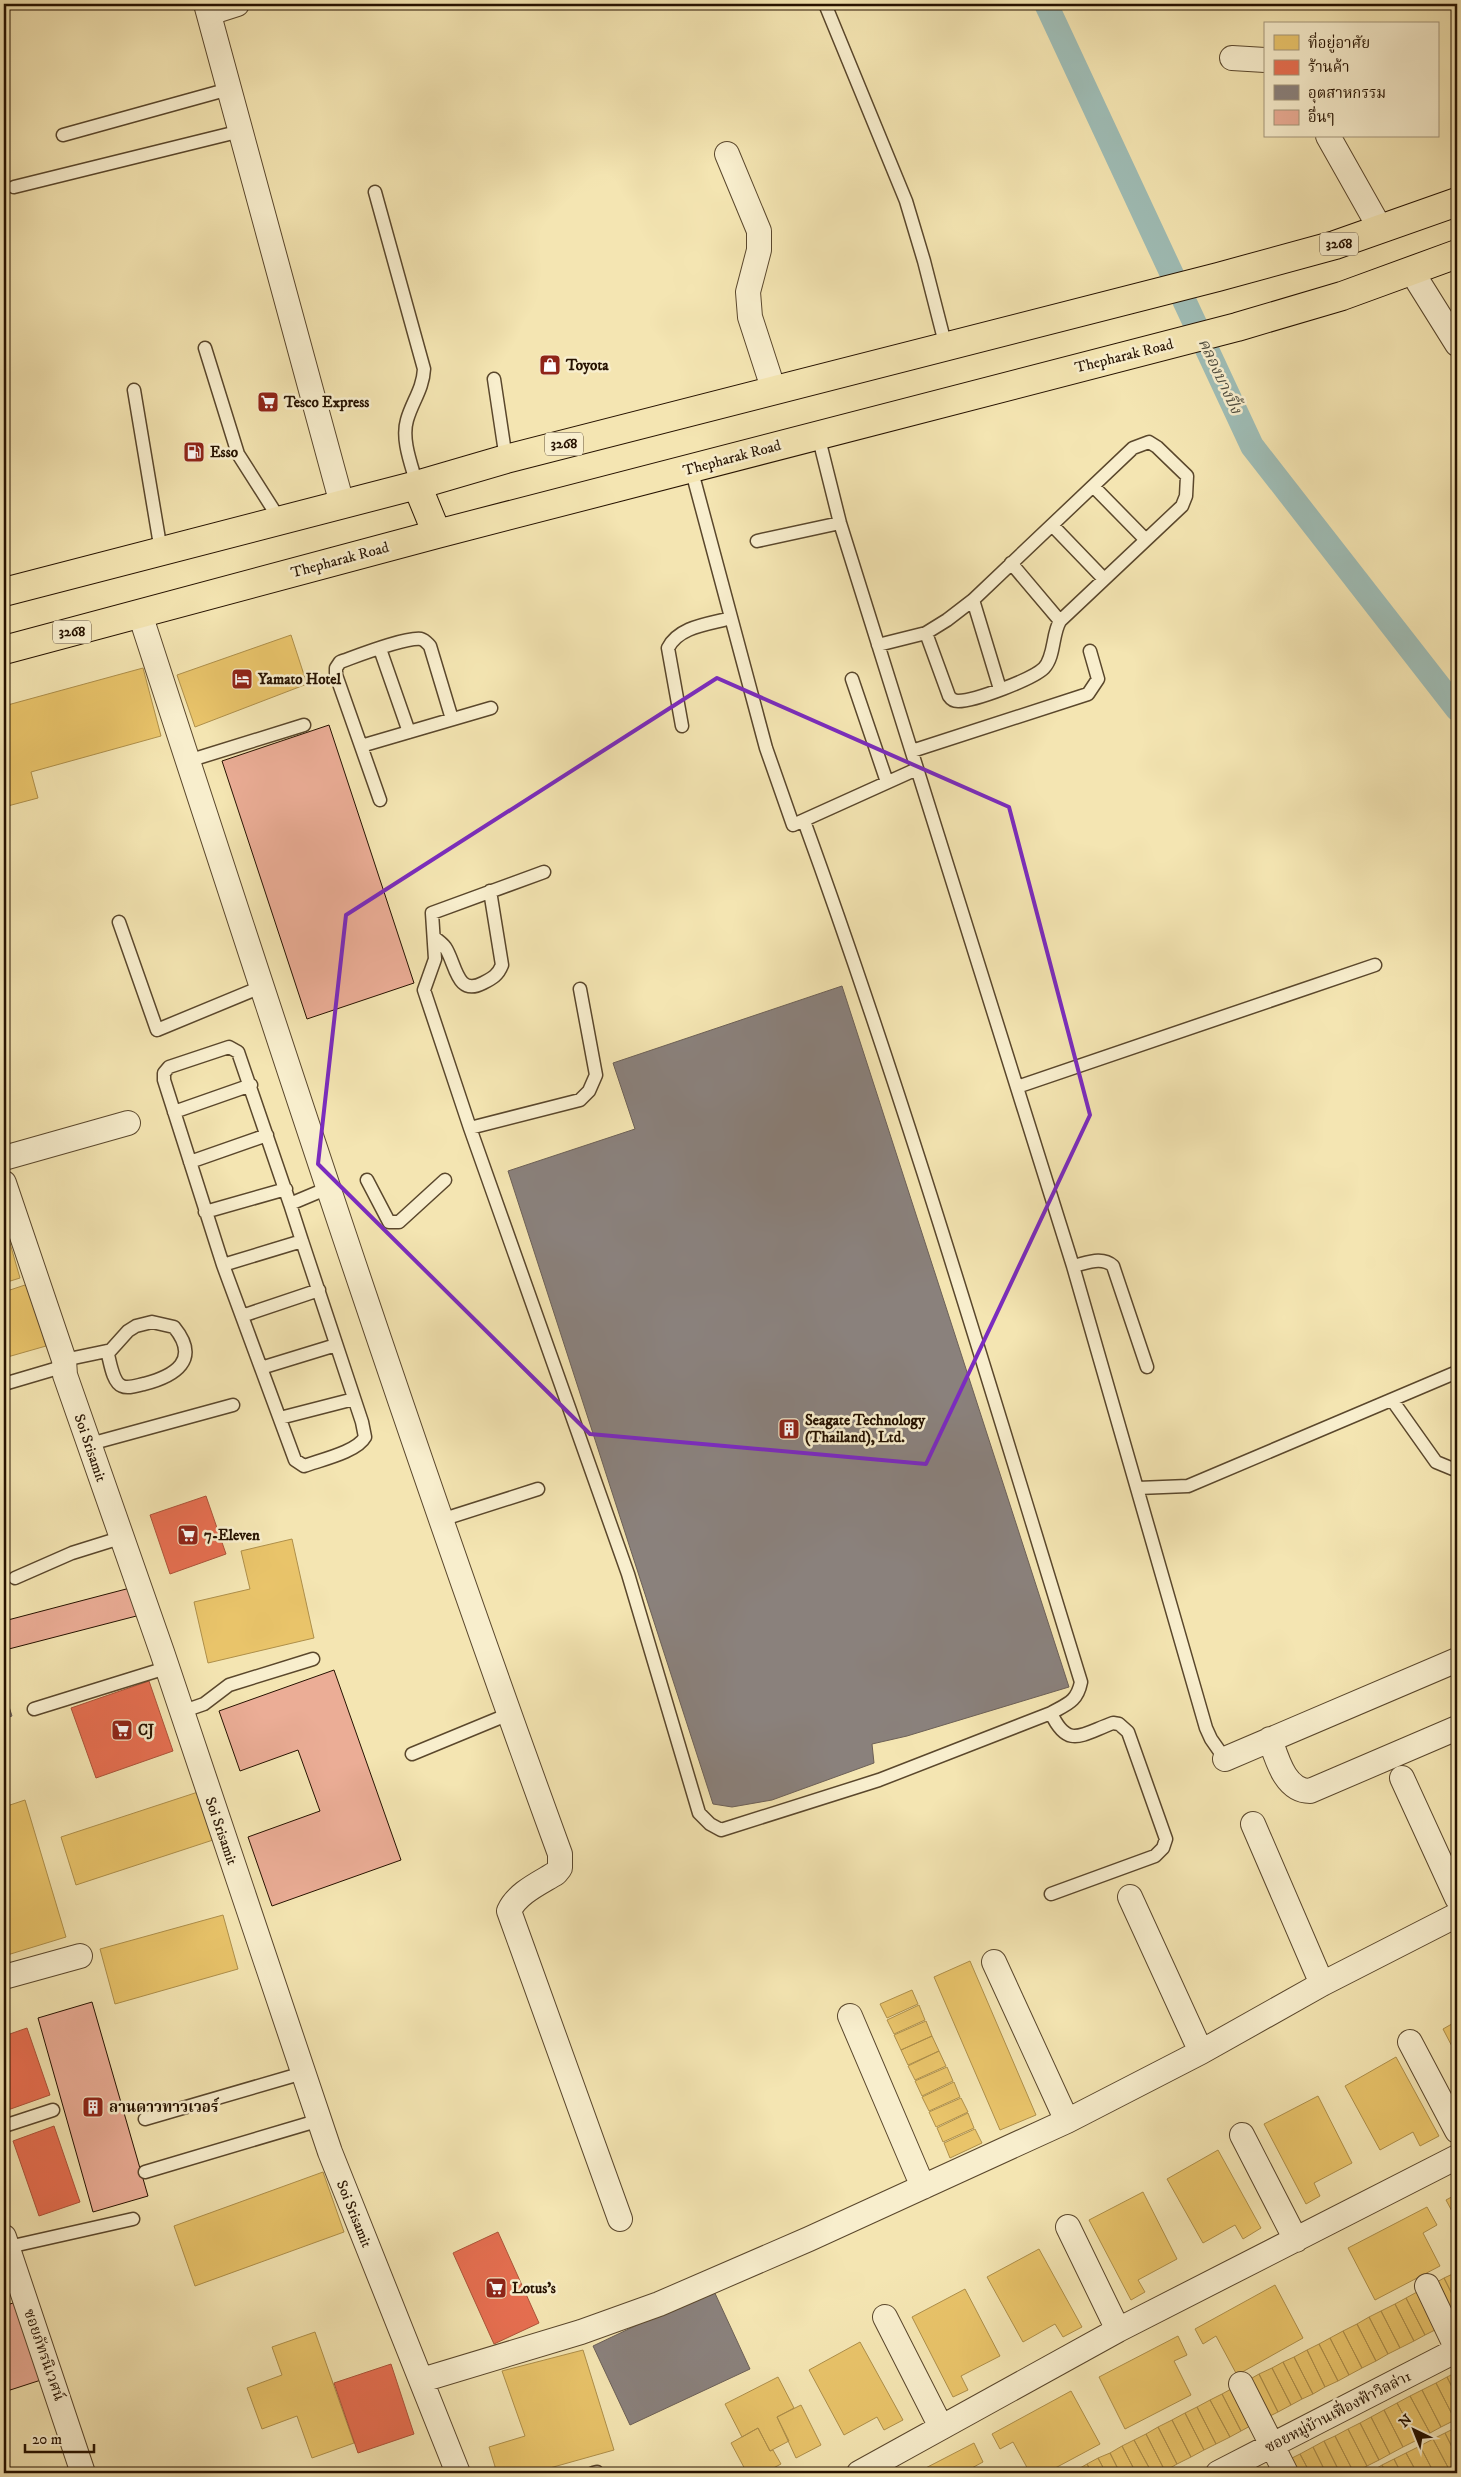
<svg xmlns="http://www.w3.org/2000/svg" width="1461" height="2477" viewBox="0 0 1461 2477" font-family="'IM FELL DW Pica','Noto Serif Thai',serif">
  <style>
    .homes { fill: #e9c46a; stroke: #ae8f4a }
    .shops { fill: #e76f51; stroke: #ad5339 }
    .industry { fill: #8a817c; stroke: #6c6057 }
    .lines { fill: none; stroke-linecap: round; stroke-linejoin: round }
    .canal { stroke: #9fbdb6; stroke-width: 24 }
    .building { fill: #ebad96; stroke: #261200 }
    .service-casing { stroke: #5a472c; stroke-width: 15 }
    .minor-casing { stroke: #5a472c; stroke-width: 26 }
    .primary-casing { stroke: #261200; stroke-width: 30 }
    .service { stroke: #f8eecd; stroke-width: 12 }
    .minor { stroke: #f8eecd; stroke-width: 24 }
    .primary { stroke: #f4e5b2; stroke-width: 28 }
    .marked { fill: none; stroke: #7b2cbf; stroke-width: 4; stroke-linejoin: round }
    .labels { text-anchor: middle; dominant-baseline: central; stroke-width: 5; stroke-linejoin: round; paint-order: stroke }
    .shield { fill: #f8eecd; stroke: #65543e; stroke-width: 1 }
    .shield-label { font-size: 14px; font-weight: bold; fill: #261200 }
    .street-label { font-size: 15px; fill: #261200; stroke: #f8eecd }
    .poi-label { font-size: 15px; font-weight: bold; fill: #261200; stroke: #f8eecd; text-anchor: start }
    .water-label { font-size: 16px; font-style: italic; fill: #504e40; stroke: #f8eecd }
  </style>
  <rect width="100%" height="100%" fill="#f4e5b2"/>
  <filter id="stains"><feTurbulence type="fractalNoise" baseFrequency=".004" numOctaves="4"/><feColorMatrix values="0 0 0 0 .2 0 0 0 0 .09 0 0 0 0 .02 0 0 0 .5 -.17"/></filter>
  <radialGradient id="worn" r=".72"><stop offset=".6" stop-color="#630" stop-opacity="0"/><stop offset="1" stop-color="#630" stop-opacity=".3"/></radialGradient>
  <path class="homes" d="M291,635L307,684L195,727L177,675Z
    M143,668L161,736L31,772L38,798L4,807V706Z
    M5,1226L20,1278L4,1283V1227Z
    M28,1284L46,1346L4,1358V1292Z
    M292,1539L314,1638L208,1663L194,1602L250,1589L241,1551Z
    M198,1792L213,1840L76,1885L61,1837Z
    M25,1800L66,1937L4,1956V1807Z
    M223,1915L238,1969L115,2004L100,1949Z
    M970,1961L1036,2115L1000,2130L934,1977Z
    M912,1990L918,2004L887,2018L880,2004Z
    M919,2005L925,2020L894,2034L887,2020Z
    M926,2021L932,2036L901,2050L894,2035Z
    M1457,2021V2056L1443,2029Z
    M932,2036L939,2051L908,2065L901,2050Z
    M939,2051L946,2066L915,2080L908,2066Z
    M1396,2057L1439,2136L1420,2146L1413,2132L1380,2150L1345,2086Z
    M947,2067L953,2081L922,2096L915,2081Z
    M954,2082L960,2097L929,2111L922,2097Z
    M1318,2096L1352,2163L1314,2183L1320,2196L1306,2204L1264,2124Z
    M961,2098L968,2112L936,2127L929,2112Z
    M968,2113L974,2128L943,2142L937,2128Z
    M975,2129L982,2143L950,2158L944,2143Z
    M1218,2150L1261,2228L1243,2239L1235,2225L1203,2243L1167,2179Z
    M323,2172L344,2232L195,2286L174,2226Z
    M1143,2192L1177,2259L1138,2280L1145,2292L1131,2300L1089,2220Z
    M1457,2194V2213L1454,2215L1446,2200Z
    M1427,2207L1437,2225L1423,2233L1440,2266L1375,2300L1348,2248Z
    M1039,2249L1082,2327L1063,2337L1055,2324L1023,2342L987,2277Z
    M1457,2272V2304L1444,2278Z
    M1444,2278L1457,2304V2318L1449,2322L1430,2286Z
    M1275,2285L1303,2338L1237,2375L1216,2336L1203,2344L1195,2329Z
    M965,2289L1000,2356L961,2376L968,2390L953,2397L912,2317Z
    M1417,2292L1437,2329L1425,2335L1406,2298Z
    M1406,2298L1425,2335L1414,2341L1395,2304Z
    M1395,2304L1414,2341L1400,2348L1381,2311Z
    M1381,2311L1400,2348L1388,2354L1369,2317Z
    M1369,2317L1388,2354L1376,2361L1357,2324Z
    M1357,2324L1376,2361L1362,2368L1343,2331Z
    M1343,2331L1362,2368L1349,2375L1330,2338Z
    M315,2332L354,2443L312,2458L297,2416L262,2429L247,2388L282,2375L272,2347Z
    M1178,2336L1187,2355L1174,2361L1191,2395L1125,2429L1099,2377Z
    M1330,2338L1349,2375L1338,2381L1319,2344Z
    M860,2342L903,2420L884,2430L877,2417L844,2435L809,2370Z
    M1319,2344L1338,2381L1325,2387L1307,2350Z
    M583,2350L614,2450L532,2473H497L489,2447L525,2436L502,2371Z
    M1307,2350L1325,2387L1313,2394L1294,2357Z
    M1294,2357L1313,2394L1302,2399L1283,2362Z
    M1283,2362L1302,2399L1291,2405L1272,2368Z
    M1272,2368L1291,2405L1278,2412L1259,2374Z
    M1457,2372V2397L1447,2377Z
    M1259,2374L1278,2412L1264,2419L1245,2382Z
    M778,2377L794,2408L777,2417L789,2441L770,2451L758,2428L742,2437L725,2404Z
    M1447,2377L1457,2397V2419L1455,2420L1436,2383Z
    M1436,2383L1455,2420L1441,2427L1422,2390Z
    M1233,2388L1252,2425L1241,2431L1222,2394Z
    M1422,2390L1441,2427L1430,2433L1410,2396Z
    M1071,2391L1100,2444L1046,2473H1030L1013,2442L1000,2449L992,2434Z
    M1222,2394L1241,2431L1230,2437L1210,2400Z
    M1410,2396L1430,2433L1417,2440L1397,2403Z
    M1210,2400L1230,2437L1216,2444L1197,2407Z
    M1397,2403L1417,2440L1403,2447L1384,2410Z
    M801,2405L821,2445L796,2458L777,2417Z
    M1197,2407L1216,2444L1204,2450L1185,2413Z
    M1384,2410L1403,2447L1390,2454L1371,2417Z
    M1185,2413L1204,2450L1191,2457L1172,2420Z
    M1371,2417L1390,2454L1379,2460L1360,2423Z
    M1172,2420L1191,2457L1177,2464L1158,2427Z
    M1360,2423L1379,2460L1367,2466L1348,2429Z
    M1158,2427L1177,2464L1165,2471L1146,2434Z
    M1457,2427V2457L1445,2433Z
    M758,2428L770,2451L773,2450L781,2464L764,2473H747L731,2443Z
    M1348,2429L1367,2466L1354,2473L1335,2436Z
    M1445,2433L1457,2457V2473H1451L1433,2439Z
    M1146,2434L1165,2471L1161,2473H1152L1134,2440Z
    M1335,2436L1354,2473H1340L1324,2441Z
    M1433,2439L1451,2473H1434L1420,2446Z
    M1134,2440L1152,2473H1136L1122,2446Z
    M1324,2441L1340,2473H1326L1313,2447Z
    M974,2443L983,2462L970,2469L972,2473H916Z
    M1122,2446L1136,2473H1120L1110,2453Z
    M1420,2446L1434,2473H1417L1406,2453Z
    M1313,2447L1326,2473H1310L1300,2454Z
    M1110,2453L1120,2473H1106L1098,2458Z
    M1406,2453L1417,2473H1401L1394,2459Z
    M1300,2454L1310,2473H1292L1286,2461Z
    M1098,2458L1106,2473H1092L1087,2464Z
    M1394,2459L1401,2473H1386L1382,2465Z
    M1087,2464L1092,2473H1076L1075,2471Z
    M1382,2465L1386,2473H1371L1370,2472Z"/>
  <path class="shops" d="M206,1496L226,1554L170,1574L150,1515Z
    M149,1681L173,1751L96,1778L71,1708Z
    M27,2028L50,2095L5,2111L4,2036Z
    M54,2126L80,2202L39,2216L13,2141Z
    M498,2232L539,2323L494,2344L453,2253Z
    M391,2364L414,2434L358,2453L334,2383Z"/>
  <path class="industry" d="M842,986L1069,1687L907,1736L872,1744L874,1763L772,1800L732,1807L713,1804L508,1171L635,1129L613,1063Z
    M4,1691L12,1716L4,1719Z
    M713,2289L750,2369L630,2425L593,2346Z"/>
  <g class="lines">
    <path class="canal" d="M1046,4L1252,446L1457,709"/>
  </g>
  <path class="building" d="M329,725L414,983L307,1019L222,761Z
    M130,1588L148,1613L5,1650L4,1621Z
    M334,1670L401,1860L272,1906L248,1837L320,1811L298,1750L240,1771L219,1711Z
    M92,2002L148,2196L93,2212L38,2018Z
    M16,2302L41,2380L4,2392V2306Z"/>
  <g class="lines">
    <g class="service-casing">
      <path id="service" d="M825,4L906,201L924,261L946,347
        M63,135L229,89
        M14,187L241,131
        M375,192L424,369C423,389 412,402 407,420C401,440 412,466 417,485
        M205,348L238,454L280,520
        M494,379L506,459
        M134,390L161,551
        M818,435L840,523L1073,1266L1206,1728L1211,1739L1225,1759
        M691,468L766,748L793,825L917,769
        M1093,486L1145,539
        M1052,525L1103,578
        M757,541L840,523
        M1011,563L1060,621
        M973,600L1000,689
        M878,645L926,633L947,620L973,600L1133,448L1149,442L1157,447L1187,476L1186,496L1182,506L1060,621C1052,634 1055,656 1044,668C1033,679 975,701 958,701C954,701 951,699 949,696L926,633
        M380,649L409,732
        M852,679L887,782
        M682,726L668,648C679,626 710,624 731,618
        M361,746L336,675V668L340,662C357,656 405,637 421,639C425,640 427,643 430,646L452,719
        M912,751L1088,694L1098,679L1090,651
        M188,761L304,725
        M380,800L361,746L491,708
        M544,872L432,913L435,959L424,990L470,1128L628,1574L699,1813L710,1824L721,1830L879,1780L1051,1713C1067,1704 1077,1702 1081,1682C992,1394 907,1104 804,821
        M119,922L157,1030L261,987
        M434,937C437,940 442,943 445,947C456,963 456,997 483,983C493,978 498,975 502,965L490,891
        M1017,1087L1375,965
        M174,1112L251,1085
        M470,1128L580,1100L589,1091L596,1075L580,989
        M190,1162L267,1135
        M367,1180L389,1222H399L445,1180
        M290,1204L238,1052L229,1047L169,1067L164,1073V1080L223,1265L302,1241L290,1204L328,1188
        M205,1212L286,1189
        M223,1265L295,1460L304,1466C320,1460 357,1452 365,1437L362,1422L302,1241
        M1073,1266C1087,1263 1102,1256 1113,1266L1147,1367
        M242,1316L319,1290
        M64,1360L107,1351H110L128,1331L136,1326L152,1322L174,1327C201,1360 175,1376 144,1384C138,1385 128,1389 122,1386C112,1382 110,1360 107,1351
        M261,1368L336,1345
        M4,1384L65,1366
        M1392,1400L1436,1462L1453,1469L1457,1468
        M280,1418L354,1399
        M90,1444L233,1405
        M1138,1488L1188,1486L1457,1372
        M441,1520L538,1489
        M15,1578L72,1553L120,1538
        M34,1709L166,1668
        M181,1712L204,1704L229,1685L313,1659
        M1051,1713C1068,1750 1082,1734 1113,1723L1119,1724L1128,1732L1166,1839L1163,1848L1155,1856L1051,1894
        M412,1754L509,1714
        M145,2119L303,2073
        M4,2126L53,2110
        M145,2172L320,2120
        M4,2248L133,2219
        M593,2473L597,2472"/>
    </g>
    <g class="minor-casing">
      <path id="minor" d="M206,4L342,504
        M209,13L237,4
        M1232,58L1265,60
        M1328,136L1381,230
        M727,154L759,231V250L748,292L750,317L774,391
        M1412,272L1457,344
        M140,614C275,1029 410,1444 560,1854V1868L556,1873C540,1883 517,1893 509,1911L620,2219
        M4,1158L128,1123
        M4,1183L64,1360L65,1375L162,1652L330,2152L458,2473
        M1270,1739C1277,1759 1285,1791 1310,1791L1457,1728
        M1225,1759L1457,1660
        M1402,1778L1457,1898
        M1253,1824L1322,1984
        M1130,1897L1201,2052
        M994,1962L1067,2121
        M4,1977L80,1956
        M850,2016L923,2187
        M1410,2042L1457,2131
        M1242,2135L1296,2240
        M1068,2227L1118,2330
        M4,2237L83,2473
        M1427,2286L1457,2349
        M885,2317L941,2427
        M422,2380L581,2332L659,2304L809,2239L1067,2121L1201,2052L1322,1984L1457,1915
        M1241,2384L1286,2473
        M859,2473L1118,2330L1457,2157
        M1218,2473L1457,2350"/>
    </g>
    <g class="primary-casing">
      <path id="primary" d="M417,485L437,534
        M4,592L417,485L506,459L1218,277L1335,245L1457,202
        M4,650L437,534L1237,327L1342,296L1457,254"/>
    </g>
    <use href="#service" class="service"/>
    <use href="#minor" class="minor"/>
    <use href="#primary" class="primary"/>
  </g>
  <path class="marked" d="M717,678L1009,807L1090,1115L926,1464L590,1434L318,1164L346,915Z"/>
  <defs>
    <g id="shop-square" transform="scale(1.125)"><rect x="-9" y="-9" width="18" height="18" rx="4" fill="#8f2418" stroke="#f8eecd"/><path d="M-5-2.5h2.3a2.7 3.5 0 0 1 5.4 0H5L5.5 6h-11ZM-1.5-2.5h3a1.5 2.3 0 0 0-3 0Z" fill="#fff"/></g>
    <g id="supermarket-square" transform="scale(1.125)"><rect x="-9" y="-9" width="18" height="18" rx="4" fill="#8f2418" stroke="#f8eecd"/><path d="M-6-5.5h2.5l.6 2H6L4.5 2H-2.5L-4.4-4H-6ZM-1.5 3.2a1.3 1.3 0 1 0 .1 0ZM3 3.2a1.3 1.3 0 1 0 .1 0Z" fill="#fff"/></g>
    <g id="fuel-square" transform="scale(1.125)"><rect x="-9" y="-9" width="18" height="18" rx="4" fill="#8f2418" stroke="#f8eecd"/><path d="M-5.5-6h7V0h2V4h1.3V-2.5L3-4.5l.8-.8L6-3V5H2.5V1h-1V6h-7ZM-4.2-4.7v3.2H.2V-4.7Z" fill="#fff"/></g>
    <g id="hotel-square" transform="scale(1.125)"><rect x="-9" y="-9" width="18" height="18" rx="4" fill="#8f2418" stroke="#f8eecd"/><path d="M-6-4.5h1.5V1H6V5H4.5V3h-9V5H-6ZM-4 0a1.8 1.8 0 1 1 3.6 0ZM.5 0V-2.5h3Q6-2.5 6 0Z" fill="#fff"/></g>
    <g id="building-square" transform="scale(1.125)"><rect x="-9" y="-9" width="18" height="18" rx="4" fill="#8f2418" stroke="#f8eecd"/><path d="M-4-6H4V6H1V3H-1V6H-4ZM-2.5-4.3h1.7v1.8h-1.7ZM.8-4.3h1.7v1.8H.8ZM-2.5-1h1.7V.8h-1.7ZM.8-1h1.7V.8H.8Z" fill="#fff"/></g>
  </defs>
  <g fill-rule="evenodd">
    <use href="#shop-square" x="550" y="365"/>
    <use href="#supermarket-square" x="268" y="402"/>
    <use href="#fuel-square" x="194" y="452"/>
    <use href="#hotel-square" x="242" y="679"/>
    <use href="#building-square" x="789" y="1429"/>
    <use href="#supermarket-square" x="188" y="1535"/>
    <use href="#supermarket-square" x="122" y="1730"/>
    <use href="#building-square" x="93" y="2107"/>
    <use href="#supermarket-square" x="496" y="2288"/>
  </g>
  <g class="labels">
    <g class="shield">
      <rect x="1320" y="232.5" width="38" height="23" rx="4"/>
      <rect x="545" y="432.5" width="38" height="23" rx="4"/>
      <rect x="53" y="620.5" width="38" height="23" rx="4"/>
    </g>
    <g class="shield-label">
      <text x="1339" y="244">3268</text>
      <text x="564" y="444">3268</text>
      <text x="72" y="632">3268</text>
    </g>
    <g class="street-label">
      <text transform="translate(1124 356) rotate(-14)">Thepharak Road</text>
      <text transform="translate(732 458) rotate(-15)">Thepharak Road</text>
      <text transform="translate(340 560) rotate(-15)">Thepharak Road</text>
      <text transform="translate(90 1448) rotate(71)">Soi Srisamit</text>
      <text transform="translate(221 1831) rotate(71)">Soi Srisamit</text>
      <text transform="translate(354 2214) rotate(68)">Soi Srisamit</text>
      <text transform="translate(44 2355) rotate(71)">ซอยภัทรนิเวศน์</text>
      <text transform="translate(1338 2412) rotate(-27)">ซอยหมู่บ้านเฟื่องฟ้าวิลล่า1</text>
    </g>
    <g class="poi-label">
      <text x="566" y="365">Toyota</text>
      <text x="284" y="402">Tesco Express</text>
      <text x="210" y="452">Esso</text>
      <text x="258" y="679">Yamato Hotel</text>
      <text x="805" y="1420">Seagate Technology<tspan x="805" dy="17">(Thailand), Ltd.</tspan></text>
      <text x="204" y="1535">7-Eleven</text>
      <text x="138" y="1730">CJ</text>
      <text x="109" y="2107">ลานดาวทาวเวอร์</text>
      <text x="512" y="2288">Lotus's</text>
    </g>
    <g class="water-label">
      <text transform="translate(1220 376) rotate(65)">คลองบางปิ้ง</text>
    </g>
  </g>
  <rect width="1461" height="2477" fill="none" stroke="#f4e5b2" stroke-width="20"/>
  <rect x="5" y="5" width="1451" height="2467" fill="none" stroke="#261200" stroke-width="2.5"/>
  <rect x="10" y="10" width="1441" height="2457" fill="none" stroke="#261200"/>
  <rect x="1264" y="22" width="175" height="115" fill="#f8eecd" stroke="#a4967b"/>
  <rect x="1274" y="35" width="25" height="15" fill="#e9c46a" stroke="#a4967b"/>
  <text x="1308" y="48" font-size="15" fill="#261200">ที่อยู่อาศัย</text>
  <rect x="1274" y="60" width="25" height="15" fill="#e76f51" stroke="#a4967b"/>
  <text x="1308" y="72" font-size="15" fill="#261200">ร้านค้า</text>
  <rect x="1274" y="85" width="25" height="15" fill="#8a817c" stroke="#a4967b"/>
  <text x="1308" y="98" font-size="15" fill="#261200">อุตสาหกรรม</text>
  <rect x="1274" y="110" width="25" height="15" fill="#ebad96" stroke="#a4967b"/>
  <text x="1308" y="122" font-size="15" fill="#261200">อื่นๆ</text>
  <g transform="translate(1414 2430) rotate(317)" stroke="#f8eecd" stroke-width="4" paint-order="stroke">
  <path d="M0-4L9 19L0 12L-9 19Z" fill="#261200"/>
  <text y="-8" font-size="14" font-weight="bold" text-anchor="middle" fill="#261200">N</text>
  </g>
  <path d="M25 2444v8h69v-8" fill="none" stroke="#261200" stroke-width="2.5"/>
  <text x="32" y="2444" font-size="15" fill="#261200" stroke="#f8eecd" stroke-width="4" paint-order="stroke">20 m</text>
  <rect width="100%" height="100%" filter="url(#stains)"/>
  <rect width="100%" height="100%" fill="url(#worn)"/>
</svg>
